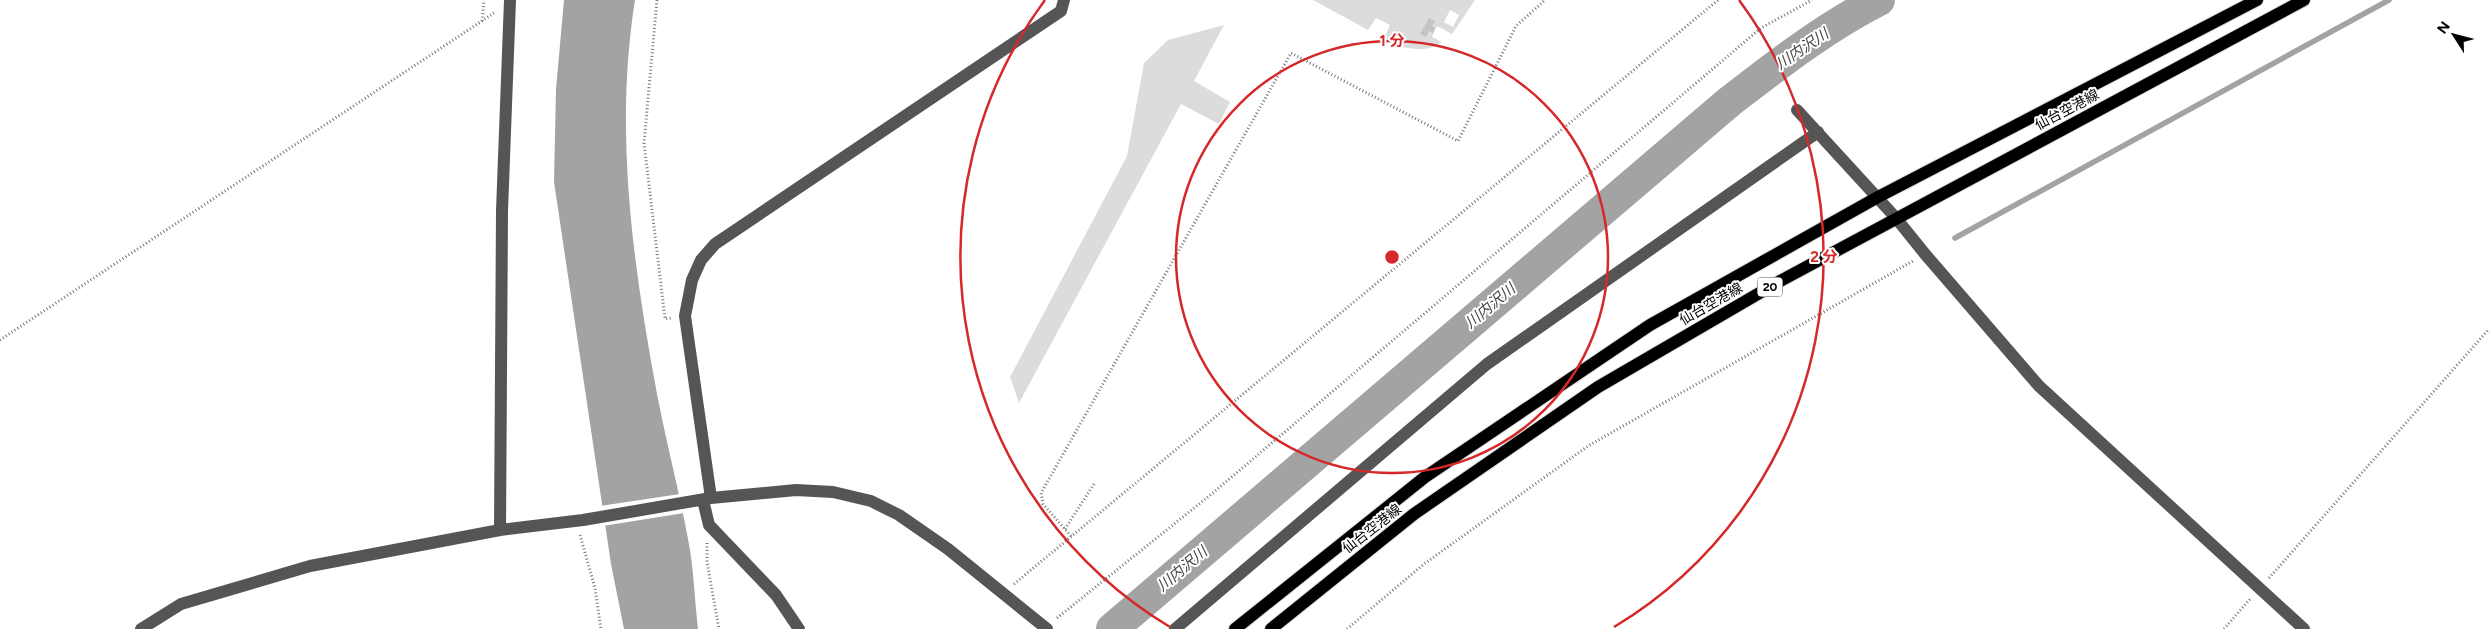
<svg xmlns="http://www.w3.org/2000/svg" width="2489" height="629" viewBox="0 0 2489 629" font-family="Figtree,'Noto Sans JP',sans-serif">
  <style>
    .green { fill: #dcdcdc; fill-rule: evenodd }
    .water { fill: #a3a3a3 }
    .pier { fill: #fff }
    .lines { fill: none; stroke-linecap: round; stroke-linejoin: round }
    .stream { stroke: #a3a3a3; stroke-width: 5.5 }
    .river { stroke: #a3a3a3; stroke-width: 32 }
    .building { fill: #c4c4c4 }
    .major-casing { stroke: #dbdbdb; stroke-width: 14 }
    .path { stroke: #777; stroke-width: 3; stroke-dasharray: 1 2.5; stroke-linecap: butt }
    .minor { stroke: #555; stroke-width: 12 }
    .major { stroke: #000; stroke-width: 12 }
    .ring { fill: none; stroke: #d62828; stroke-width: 2.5 }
    .labels { text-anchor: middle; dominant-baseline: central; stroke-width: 4; stroke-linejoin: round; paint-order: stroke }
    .shield { fill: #fff; stroke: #4c4c4c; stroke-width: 1 }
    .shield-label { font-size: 12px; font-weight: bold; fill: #000 }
    .street-label { font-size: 14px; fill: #000; stroke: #fff }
    .water-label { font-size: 15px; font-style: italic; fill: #444; stroke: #fff }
    .centre { fill: #d62828; stroke: #fff; stroke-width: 2.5 }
    .ring-label { font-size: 15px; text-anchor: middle; font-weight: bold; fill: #d62828; stroke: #fff; stroke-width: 4; stroke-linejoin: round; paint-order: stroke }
  </style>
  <rect width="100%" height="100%" fill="#fff"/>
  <path class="green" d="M1313,0H1475L1452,34L1437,26L1432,37L1442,42C1424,55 1400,48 1384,38L1390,25L1376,18L1368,30ZM1450,10L1459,15L1453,27L1444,22Z
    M1224,25L1194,81L1230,102L1219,124L1181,104L1019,403L1010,377L1127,156L1144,63L1168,40Z"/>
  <path class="water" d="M564,0H635C614,131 633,265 657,394C667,446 681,498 690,550C694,576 695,603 698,629H624L611,564L554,182L556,89Z"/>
  <path class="pier" d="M680,494L684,513L603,526L600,506Z"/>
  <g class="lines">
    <path class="stream" d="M1955,238L2389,0"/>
    <path class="river" d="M1112,629L1729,102C1777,65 1824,28 1879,0"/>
  </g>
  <path class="building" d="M1429,18L1435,21L1432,26L1435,28L1433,33L1429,31L1426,37L1420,34Z"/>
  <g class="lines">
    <g class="major-casing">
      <path id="major" d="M1235,629L1425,477L1650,325L1878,197L2257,0
        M1271,629L1414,514L1598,387L1782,280L2304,0"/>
    </g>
    <path class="path" d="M657,0L644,143L665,319L672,318
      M482,21L484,0
      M0,340L494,13
      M1065,529L1094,484
      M580,535L595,588L601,629
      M1071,536L1043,504L1041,493L1291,53L1458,141L1516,26L1545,0
      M707,543V562L719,629
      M2269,578L2489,329
      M1014,584L1718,0
      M1057,618L1214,492L1761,28L1812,0
      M1347,629L1424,564L1588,446L1913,261
      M2224,629L2250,599"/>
    <path class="minor" d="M1797,110L1896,218L1925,254L2039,386L2304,629
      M711,498L685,316L692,280L701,260L715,244L1061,11L1064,0
      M703,500L709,525L776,595L799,629
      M500,530L502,211L510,0
      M141,629L181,604L310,566L500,530L583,520L711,498L796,490L833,492L871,501L899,515L948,549L1047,629
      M1175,629L1487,364L1818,132"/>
    <use href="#major" class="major"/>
  </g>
  <g class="ring">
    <circle cx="1392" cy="257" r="216"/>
    <path d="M1170 627A432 432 0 0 1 1045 0M1739 0A432 432 0 0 1 1614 627"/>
  </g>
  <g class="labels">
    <rect class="shield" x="1757.5" y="277.5" width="25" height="19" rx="4"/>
    <g class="shield-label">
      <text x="1770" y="287">20</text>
    </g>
    <g class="street-label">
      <text transform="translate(2067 110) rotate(-28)">仙台空港線</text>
      <text transform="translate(1711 304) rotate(-30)">仙台空港線</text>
      <text transform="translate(1372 529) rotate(-38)">仙台空港線</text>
    </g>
    <g class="water-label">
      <text transform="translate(1802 49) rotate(-34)">川内沢川</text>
      <text transform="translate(1490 306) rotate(-40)">川内沢川</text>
      <text transform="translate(1182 569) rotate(-40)">川内沢川</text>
    </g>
  </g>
  <circle cx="1392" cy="257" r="8" class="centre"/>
  <g class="ring-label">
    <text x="1392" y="46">1 分</text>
    <text x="1824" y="262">2 分</text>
  </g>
  <g transform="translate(2454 35) rotate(306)" stroke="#ffffff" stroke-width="4" paint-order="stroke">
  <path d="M0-4L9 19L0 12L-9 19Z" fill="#000000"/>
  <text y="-8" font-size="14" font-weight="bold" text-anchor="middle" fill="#000000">N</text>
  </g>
</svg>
